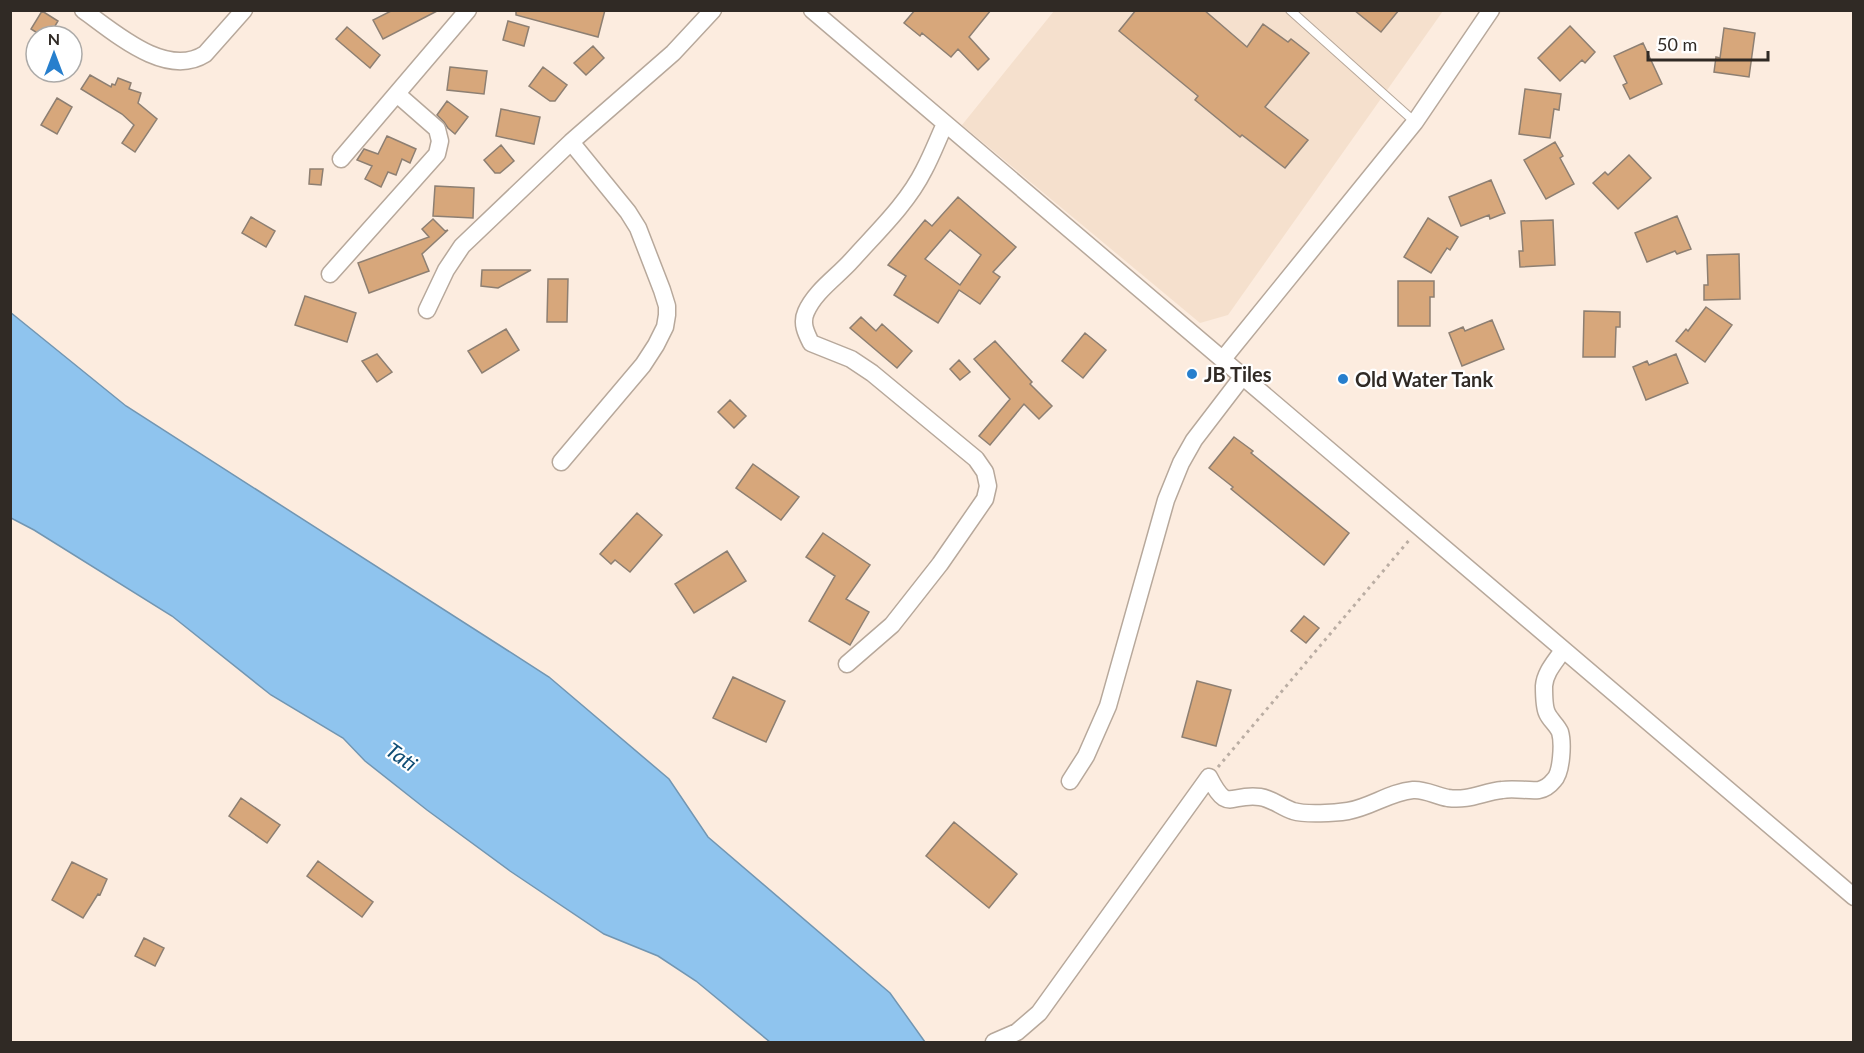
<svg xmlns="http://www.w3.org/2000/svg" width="1864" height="1053" viewBox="0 0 1864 1053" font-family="Lato,sans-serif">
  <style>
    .built { fill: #f5e0cd }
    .water { fill: #8fc4ee; stroke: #7296b2; stroke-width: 1.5 }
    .building { fill: #d7a77b; stroke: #8d7f72; stroke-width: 1.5; fill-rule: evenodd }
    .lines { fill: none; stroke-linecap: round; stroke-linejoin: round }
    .lane-casing { stroke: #b7a89b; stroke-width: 10 }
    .street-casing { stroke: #b7a89b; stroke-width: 19 }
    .path { stroke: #baada3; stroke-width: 3; stroke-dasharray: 3 4.5; stroke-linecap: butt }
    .lane { stroke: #fff; stroke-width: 8 }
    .street { stroke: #fff; stroke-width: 16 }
    .poi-dot { fill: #277fcd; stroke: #fff; stroke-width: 2 }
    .labels { text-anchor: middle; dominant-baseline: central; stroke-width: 4.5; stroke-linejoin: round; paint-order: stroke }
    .poi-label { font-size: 20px; font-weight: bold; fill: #302a25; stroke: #fff; text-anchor: start }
    .water-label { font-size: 21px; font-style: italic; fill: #0e4d75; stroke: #fff }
  </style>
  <rect width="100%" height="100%" fill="#fcecdf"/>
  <path class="built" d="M1054,11H1443L1228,315L1200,323L962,125Z"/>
  <path class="water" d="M10,312L126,406L549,677L669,779L708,837L890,993L925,1042H770L696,981L658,956L604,934L510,871L427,810L365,761L343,738L271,695L172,616L34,530L11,518Z"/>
  <path class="building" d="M393,10H439L383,39L373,20Z
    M516,10H605L598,37L516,15Z
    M915,10H991L969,37L989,59L978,70L958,49L951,57L922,33L920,36L904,23Z
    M1136,10H1204L1247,47L1263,24L1288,42L1291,39L1309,53L1265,107L1308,140L1285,168L1242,135L1240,137L1195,100L1198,96L1119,31Z
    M1354,10H1399L1381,32Z
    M42,11L58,21L49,36H42L31,29Z
    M508,21L529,27L524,46L503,40Z
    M1570,26L1595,52L1585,63L1582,60L1560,81L1538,58Z
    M347,27L380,55L370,68L336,39Z
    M1724,28L1755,33L1749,77L1714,72L1716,57L1720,58Z
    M1643,43L1662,84L1630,99L1623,85L1627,83L1614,56Z
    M593,46L604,58L586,75L574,63Z
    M450,67L487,71L484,94L447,90Z
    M543,67L567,85L555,101H550L529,86Z
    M90,75L111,87L112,84L115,85L118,78L131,83L129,89L141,93L138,103L157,119L135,152L122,143L134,125L122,114L81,89Z
    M1525,89L1561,94L1559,110L1554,109L1550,138L1519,134Z
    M57,98L72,107L57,134L41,125Z
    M447,101L468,117L455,134L448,128L444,122L437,115Z
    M501,109L540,117L534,144L496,136Z
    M387,136L416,149L410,163L402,159L396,175L388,172L381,187L365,179L372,166L357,160L364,149L378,154Z
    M1555,142L1563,156L1560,158L1574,184L1546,199L1524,160Z
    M501,145L514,161L500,173H495L484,160Z
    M1629,155L1651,178L1618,209L1593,183L1605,172L1608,175Z
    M310,169H323L321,185L309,184Z
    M1491,180L1505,213L1490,219L1489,215L1461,226L1449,197Z
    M435,186L474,188L473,218L433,216Z
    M958,197L1016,247L993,272L1000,277L980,304L959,290L938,323L894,295L906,276L888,265L925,220L932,226ZM950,230L981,255L960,285L925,259Z
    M1677,216L1691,249L1677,254L1675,251L1647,262L1635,233Z
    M251,217L275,231L266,247L242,233Z
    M1428,218L1458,237L1450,250L1447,248L1431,273L1404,257Z
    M433,219L445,231L448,230L422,254L429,271L369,293L358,263L429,237L422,229Z
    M1553,220L1555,265L1520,267L1519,251H1523L1521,221Z
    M1739,254L1740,299L1704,300V285H1708L1707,255Z
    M482,270H531L498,288L481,286Z
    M548,279H568L567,322H547Z
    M1398,281H1434V297H1430V326H1398Z
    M305,296L356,313L347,342L295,325Z
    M1706,307L1732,325L1705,362L1676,341L1686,329L1688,331Z
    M1584,311L1620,312V327H1616L1615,357H1583Z
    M861,317L876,331L882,324L912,351L897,368L850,328Z
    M1492,320L1504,349L1462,366L1449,333L1463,327L1465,331Z
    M506,329L519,350L482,373L468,351Z
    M1085,333L1106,350L1083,378L1062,361Z
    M995,341L1032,382L1030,384L1052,406L1039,419L1024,404L990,445L979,436L1010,399L974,359Z
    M377,354L392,372L377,382L362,361Z
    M1676,354L1688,383L1646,400L1633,367L1647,361L1649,365Z
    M959,360L970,372L960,380L950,369Z
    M730,400L746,416L734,428L718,412Z
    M1234,437L1253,451L1251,453L1349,533L1324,565L1231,489L1233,487L1209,468Z
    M753,464L799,497L781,520L736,488Z
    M637,513L662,535L630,572L615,560L611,564L600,554Z
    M823,533L870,565L846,599L869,612L850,645L809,621L835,576L806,557Z
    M727,551L746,581L694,613L675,584Z
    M1304,616L1319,628L1306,643L1291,631Z
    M733,677L785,701L766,742L713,718Z
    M1197,681L1231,690L1216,746L1182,737Z
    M241,798L280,825L267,843L229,816Z
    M954,822L1017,874L989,908L926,856Z
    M318,861L373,902L362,917L307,876Z
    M72,862L107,879L100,895L98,894L83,918L52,900Z
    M144,938L164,948L155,966L135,956Z"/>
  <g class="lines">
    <g class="lane-casing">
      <path id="lane" d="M1290,10L1415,122"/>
    </g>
    <g class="street-casing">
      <path id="street" d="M83,10C114,32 166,79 205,54L244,10
        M812,10L1854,897
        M341,159L468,10
        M330,274L437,154L440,141L437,129L397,94
        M427,310L446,270L462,246L571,142L673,53L713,10
        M1223,359L1415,122L1491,10
        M561,462L643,365L656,345L665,327L667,315V306L662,290L638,228L628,212L571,142
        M847,664L892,625L940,564L985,499L988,486L985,472L976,459L872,373L851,359L811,343C806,333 801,323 806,312C815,291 837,277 852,260C877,232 907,204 924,170C932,155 938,139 945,124
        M1070,781L1086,756L1108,706L1166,500L1181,463L1194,440L1243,376
        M994,1042L1017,1032L1039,1013L1209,777C1228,814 1229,793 1260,797C1273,799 1281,807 1293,811C1306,815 1335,813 1348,811C1371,807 1390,792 1413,790C1425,789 1436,796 1448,798C1469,801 1483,792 1502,790C1514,788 1527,791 1539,790C1544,789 1550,785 1554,780C1562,772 1563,742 1560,732C1557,725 1550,720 1547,713C1544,707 1544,693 1544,686C1545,672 1556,661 1563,650"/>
    </g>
    <path class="path" d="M1218,767L1411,538"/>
    <use href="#lane" class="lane"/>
    <use href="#street" class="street"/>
  </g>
  <g class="poi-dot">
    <circle cx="1192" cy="374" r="6"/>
    <circle cx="1343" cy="379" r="6"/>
  </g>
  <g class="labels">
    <g class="poi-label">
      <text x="1204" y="374">JB Tiles</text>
      <text x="1355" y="379">Old Water Tank</text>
    </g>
    <g class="water-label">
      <text transform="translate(402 756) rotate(36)">Tati</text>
    </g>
  </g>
  <rect width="1864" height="1053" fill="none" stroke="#302a25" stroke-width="24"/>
  <g transform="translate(54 54)"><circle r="28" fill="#ffffff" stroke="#acaaa8" stroke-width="1.5"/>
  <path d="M0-4.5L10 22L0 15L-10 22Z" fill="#277fcd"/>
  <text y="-9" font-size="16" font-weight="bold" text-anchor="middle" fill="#302a25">N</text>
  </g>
  <path d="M1648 51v9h120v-9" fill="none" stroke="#302a25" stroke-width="3"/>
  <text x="1657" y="51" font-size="18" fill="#302a25" stroke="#ffffff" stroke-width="4.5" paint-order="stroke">50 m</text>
</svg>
